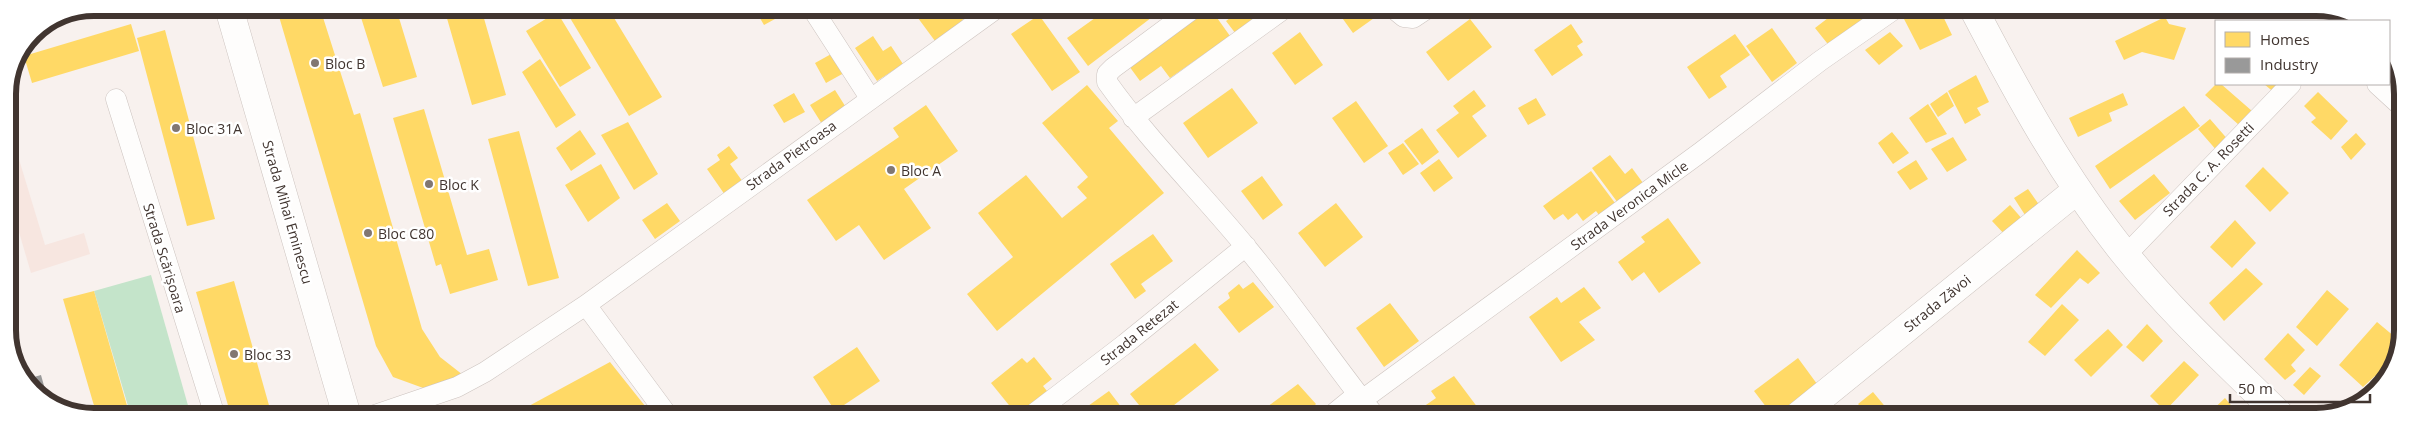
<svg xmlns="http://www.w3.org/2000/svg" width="2410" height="424" viewBox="0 0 2410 424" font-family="'Open Sans',sans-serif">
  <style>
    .built { fill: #f7e6e0 }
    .education { fill: #f6e9f0 }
    .green { fill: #c4e4ca }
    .homes { fill: #ffd966 }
    .industry { fill: #999 }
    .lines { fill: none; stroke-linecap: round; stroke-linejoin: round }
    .street-casing { stroke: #ccc3bf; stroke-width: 21 }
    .secondary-casing { stroke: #ccc3bf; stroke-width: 29 }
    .street { stroke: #fefdfc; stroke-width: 20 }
    .secondary { stroke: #fefdfc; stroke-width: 28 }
    .poi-dot { fill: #817772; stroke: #fff; stroke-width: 2 }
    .labels { text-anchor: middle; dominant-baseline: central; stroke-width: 5; stroke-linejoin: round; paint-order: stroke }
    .poi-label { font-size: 14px; fill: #413530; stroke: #fff; text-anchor: start }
    .street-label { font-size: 14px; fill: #413530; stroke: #fff }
    .rim { fill: none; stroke: #413530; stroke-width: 6 }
  </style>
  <rect width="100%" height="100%" fill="#f8f1ee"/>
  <path class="built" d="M8,123L45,245L84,233L90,254L31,273L9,198Z"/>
  <path class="education" d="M9,247L19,280L10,283Z"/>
  <path class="green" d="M151,275L191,416H131L94,291Z"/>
  <path class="homes" d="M287,8H320L354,115L360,113L422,329L440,357L463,375L426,389L393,377L376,346L278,13L288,10Z
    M358,8H396L417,77L383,87Z
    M444,8H481L506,95L472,105Z
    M564,8H608L662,97L629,116Z
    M754,8H795L764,25Z
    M925,8H954L964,21L935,41L915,14Z
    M1109,8H1164L1088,66L1067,38Z
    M1210,8L1230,36L1170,78L1161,66L1140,81L1129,66Z
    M1243,8H1279L1239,38L1226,21Z
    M1335,8H1381L1384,11L1353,33Z
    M1841,8H1886L1831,48L1815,28Z
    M1924,8H1939L1952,35L1920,50L1904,19Z
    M2329,9L2345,17L2340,21Z
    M557,12L591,68L560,87L526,31Z
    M1039,15L1080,72L1052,91L1011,34Z
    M2165,17L2169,24L2186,28L2174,60L2142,52L2124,60L2115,41Z
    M1470,19L1492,47L1448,81L1426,52Z
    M131,24L139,51L32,83L24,56Z
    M1571,24L1583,42L1577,46L1583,55L1552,76L1534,50Z
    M1772,28L1797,63L1772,82L1746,46Z
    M165,30L215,219L187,226L137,38Z
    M1300,32L1323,65L1295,85L1272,53Z
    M1890,32L1903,46L1879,65L1865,50Z
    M1735,34L1750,55L1720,76L1727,87L1709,99L1687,67Z
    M873,36L883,51L891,46L903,64L877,81L855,48Z
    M833,53L844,73L826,83L815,63Z
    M540,59L576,115L556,128L522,72Z
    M1976,75L1989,102L1977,108L1981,115L1965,124L1948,91Z
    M2216,84H2221L2252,111L2239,125L2205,95Z
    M2264,84H2284L2276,94Z
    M1087,85L1118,121L1109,128L1164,193L997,331L967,294L1013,257L978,213L1026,175L1062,218L1087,198L1077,187L1088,177L1042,123Z
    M1232,88L1258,123L1208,158L1183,123Z
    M835,90L847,109L822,124L810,105Z
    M1474,90L1486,106L1472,116L1487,136L1458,158L1436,130L1459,113L1453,106Z
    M1947,92L1954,106L1938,117L1930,104Z
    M2318,92L2348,121L2331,140L2311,122L2316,118L2304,106Z
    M794,93L805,112L784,123L773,105Z
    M2123,93L2128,105L2109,113L2112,121L2078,137L2069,118Z
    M1536,98L1546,115L1528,125L1518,108Z
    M1356,101L1388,146L1364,163L1332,118Z
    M1928,104L1947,134L1926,143L1909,118Z
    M926,105L958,151L904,189L931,228L884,260L859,225L836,241L807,200L899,137L893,128Z
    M2184,106L2200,126L2110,189L2095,166Z
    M424,109L467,255L489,249L498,280L450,294L441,264L436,266L393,118Z
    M2210,119L2230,142L2218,152L2198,129Z
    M628,122L658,174L634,190L601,135Z
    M1422,128L1439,152L1422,165L1404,141Z
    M580,130L596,154L571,171L556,148Z
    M519,131L559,278L528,286L488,139Z
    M1892,132L1909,153L1893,164L1878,143Z
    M2356,133L2366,144L2351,160L2341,147Z
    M1953,137L1967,160L1947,172L1931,149Z
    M1403,143L1419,164L1403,175L1388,153Z
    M729,146L738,158L730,164L743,182L725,195L707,169L720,160L717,155Z
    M1610,155L1625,174L1632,168L1643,183L1618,203L1592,168Z
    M1439,159L1453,178L1434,192L1420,173Z
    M1916,160L1928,179L1910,190L1897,172Z
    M601,164L620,198L588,222L565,185Z
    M2263,167L2289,193L2270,212L2245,186Z
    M1591,171L1618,207L1602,219L1596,211L1583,221L1577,213L1568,220L1563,214L1554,220L1543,206Z
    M2154,174L2170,193L2135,220L2119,201Z
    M1262,176L1283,205L1263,220L1241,191Z
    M2028,189L2040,206L2025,215L2014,198Z
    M667,203L680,221L655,239L642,220Z
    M1336,203L1363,237L1325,267L1298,233Z
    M2010,205L2024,221L2006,236L1992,221Z
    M1668,218L1701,263L1659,293L1644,272L1632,281L1618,262L1645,242L1641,237Z
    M2235,220L2256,243L2232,268L2210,247Z
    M1153,234L1173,261L1141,284L1146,291L1135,299L1110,264Z
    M2077,250L2100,273L2088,284L2080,278L2051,308L2035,295Z
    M2246,268L2263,284L2224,321L2209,303Z
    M234,281L272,416H231L196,292Z
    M1253,282L1274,307L1239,333L1218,307L1230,298L1228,293L1239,284L1243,289Z
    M1584,287L1601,308L1579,322L1595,340L1561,362L1529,317L1557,297L1561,303Z
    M2327,290L2349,309L2317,346L2296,327Z
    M94,291L130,416H97L63,299Z
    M1390,303L1419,341L1384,367L1356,328Z
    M2062,304L2079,320L2045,356L2028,342Z
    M2377,322L2401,342L2380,381L2375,376L2363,387L2339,365Z
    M2147,324L2163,341L2143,362L2126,347Z
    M2108,329L2123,345L2091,377L2074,360Z
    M2288,333L2305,350L2291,365L2296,371L2285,380L2264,359Z
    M1195,343L1219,370L1160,416H1148L1130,394Z
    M857,347L880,381L835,411L813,377Z
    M1034,357L1052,379L1043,386L1047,391L1017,415L991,383L1022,358L1027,363Z
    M1798,358L1820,388L1783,416H1773L1754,391Z
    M2184,361L2199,375L2165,411L2150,396Z
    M610,362L653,416H604L600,409L587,416H533L527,407Z
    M2310,367L2321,376L2304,395L2293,385Z
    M1454,376L1484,416H1410L1436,398L1431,391Z
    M1298,384L1316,404L1304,416H1269L1263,410Z
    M1109,391L1128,416H1096L1088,406Z
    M1873,392L1893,416H1869L1858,404Z
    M2225,398L2239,415L2206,416Z"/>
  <path class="industry" d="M41,375L48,400L37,395L27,379Z"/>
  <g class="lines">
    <g class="street-casing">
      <path id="street" d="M812,8L870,98
        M1194,8L1113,68L1107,74V82C1149,141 1200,191 1246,247C1292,302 1331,361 1375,416
        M1393,8L1404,17L1413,18L1428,8
        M2351,21H2352
        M2377,84L2401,106
        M116,99L215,416
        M1133,118L1285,8
        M2126,255L2291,84
        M586,305L668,416
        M1362,400L1701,152L1820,61L1896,8
        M372,416L457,387L485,372L586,305L997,8
        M1031,416L1125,344L1246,246
        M1331,416L1358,394"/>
    </g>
    <g class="secondary-casing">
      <path id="secondary" d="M229,8L347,416
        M1973,8C2018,94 2063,177 2124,253C2170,311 2228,364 2281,416
        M1798,416L2077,190"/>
    </g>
    <use href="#street" class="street"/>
    <use href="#secondary" class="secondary"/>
  </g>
  <g class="poi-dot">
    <circle cx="315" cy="63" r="5"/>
    <circle cx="176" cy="128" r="5"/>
    <circle cx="891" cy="170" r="5"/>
    <circle cx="429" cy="184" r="5"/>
    <circle cx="368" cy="233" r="5"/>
    <circle cx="234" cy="354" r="5"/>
  </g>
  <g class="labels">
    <g class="poi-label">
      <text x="325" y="63">Bloc B</text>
      <text x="186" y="128">Bloc 31A</text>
      <text x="901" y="170">Bloc A</text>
      <text x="439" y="184">Bloc K</text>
      <text x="378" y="233">Bloc C80</text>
      <text x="244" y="354">Bloc 33</text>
    </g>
    <g class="street-label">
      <text transform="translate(791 155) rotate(-36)">Strada Pietroasa</text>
      <text transform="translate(2208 169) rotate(-46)">Strada C. A. Rosetti</text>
      <text transform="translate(1629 205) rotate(-36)">Strada Veronica Micle</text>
      <text transform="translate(288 212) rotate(74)">Strada Mihai Eminescu</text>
      <text transform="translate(165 258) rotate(73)">Strada Scărișoara</text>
      <text transform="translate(1937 303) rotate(-39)">Strada Zăvoi</text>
      <text transform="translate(1139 332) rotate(-39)">Strada Retezat</text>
    </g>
  </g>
  <path d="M0 0H2410V424H0ZM94 16H2316A78 78 0 0 1 2394 94V330A78 78 0 0 1 2316 408H94A78 78 0 0 1 16 330V94A78 78 0 0 1 94 16Z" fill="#fff" fill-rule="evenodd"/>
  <path class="rim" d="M94 16H2316A78 78 0 0 1 2394 94V330A78 78 0 0 1 2316 408H94A78 78 0 0 1 16 330V94A78 78 0 0 1 94 16Z"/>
  <rect x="2215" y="20" width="175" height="65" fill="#ffffff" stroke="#b3aeac"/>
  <rect x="2225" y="32" width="25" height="15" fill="#ffd966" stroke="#b3aeac"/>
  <text x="2260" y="45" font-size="15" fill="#413530">Homes</text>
  <rect x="2225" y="58" width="25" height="15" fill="#999999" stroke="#b3aeac"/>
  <text x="2260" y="70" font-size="15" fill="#413530">Industry</text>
  <path d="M2230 394v8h140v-8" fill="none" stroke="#413530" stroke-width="2.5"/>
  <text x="2238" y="394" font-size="15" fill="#413530" stroke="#ffffff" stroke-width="4" paint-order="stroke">50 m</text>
</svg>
